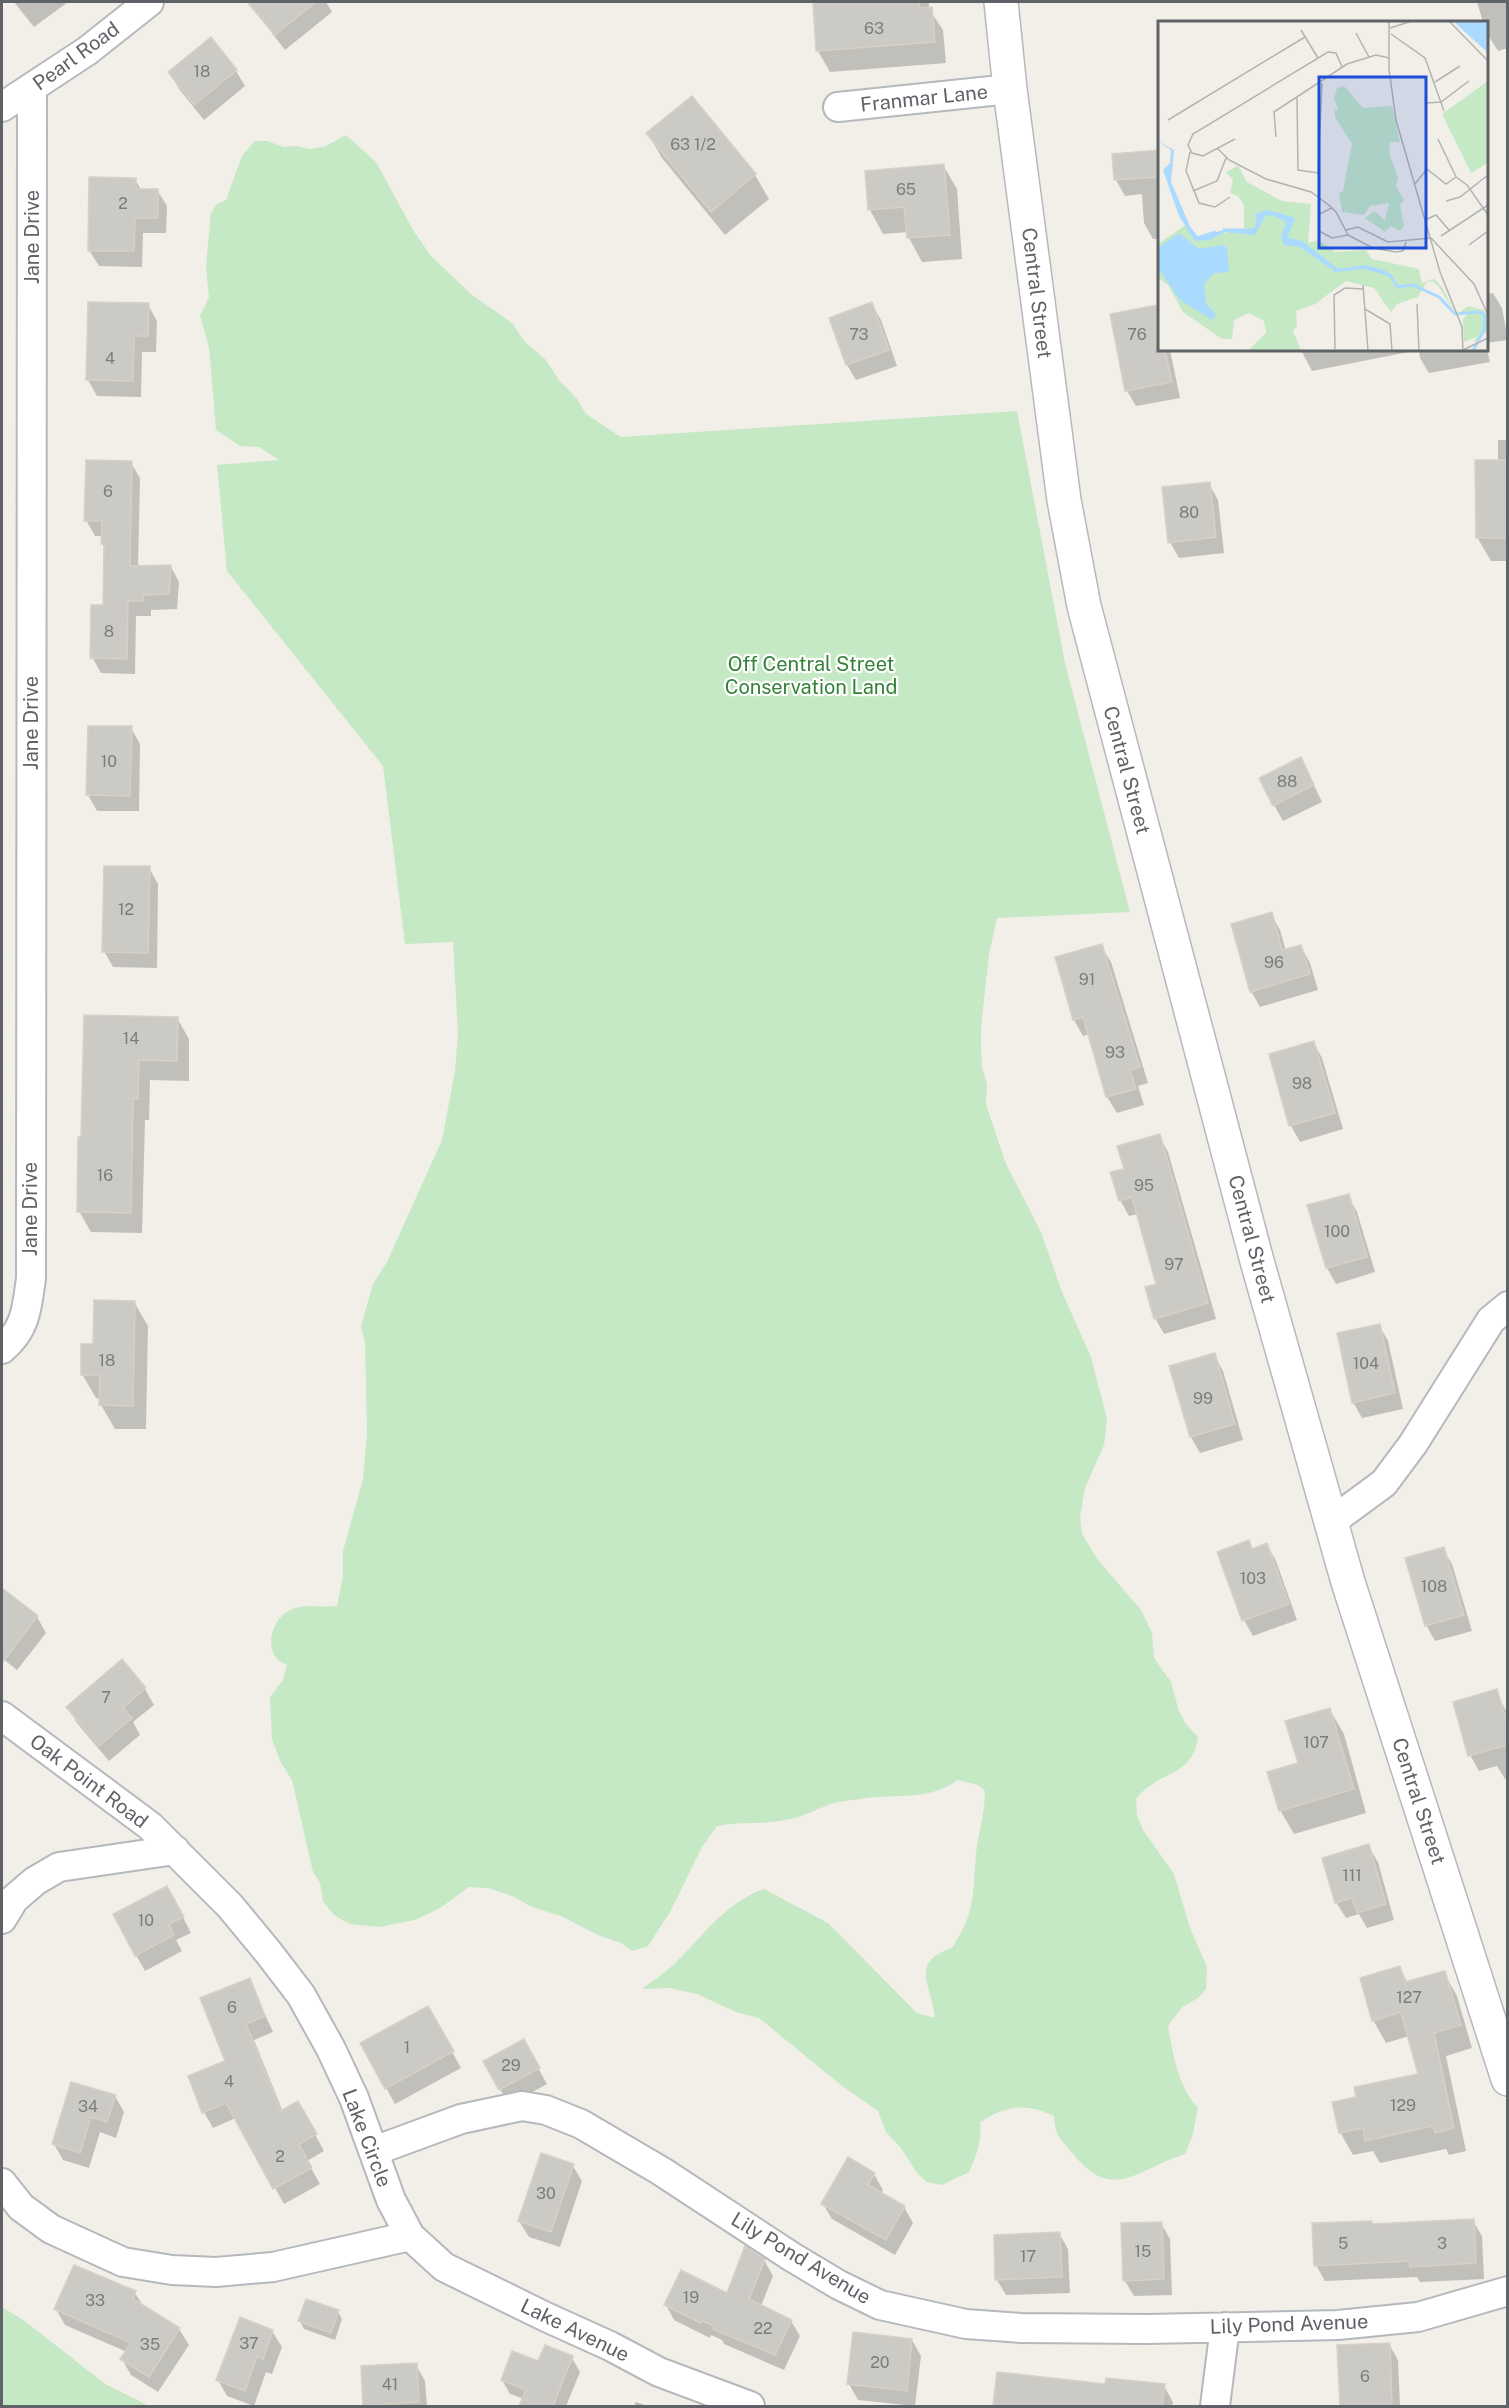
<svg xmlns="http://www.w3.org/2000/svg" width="1509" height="2408" viewBox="0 0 1509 2408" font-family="'Public Sans',sans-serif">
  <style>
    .green { fill: #c5e8c5 }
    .shadow { fill: #0003 }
    .building { fill: #cccac5; stroke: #d6d1c6; stroke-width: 1.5 }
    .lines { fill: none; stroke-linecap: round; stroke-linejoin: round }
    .minor-casing { stroke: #b5b8bc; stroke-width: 32 }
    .tertiary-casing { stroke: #b5b8bc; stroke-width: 36 }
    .minor { stroke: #fff; stroke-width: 28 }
    .tertiary { stroke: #fff; stroke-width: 33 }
    .labels { text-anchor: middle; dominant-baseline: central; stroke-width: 4.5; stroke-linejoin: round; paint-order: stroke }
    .number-label { font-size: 16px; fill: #7a7d7f }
    .street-label { font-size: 20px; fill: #5f6368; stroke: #fff }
    .park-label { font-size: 20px; fill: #348238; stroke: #fff }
    .inset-river { fill: none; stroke: #aadaff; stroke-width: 3 }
    .inset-road { fill: none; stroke: #b3b3b1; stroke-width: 1.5 }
    .view { fill: #1d4ed8; fill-opacity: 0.15; stroke: #1d4ed8; stroke-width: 3 }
    .inset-edge { fill: none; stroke: #5f6368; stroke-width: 3 }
  </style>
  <rect width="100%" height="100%" fill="#f1efe8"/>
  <path class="green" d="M346,135L376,162L413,230L431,256L472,295L512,323L525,342L546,360L558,379L577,399L586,414L621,437L1017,411L1065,663L1130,912L997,918L989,954L981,1028V1047L982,1068L987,1084L986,1104L1006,1164L1041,1232L1062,1292L1091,1357L1107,1419L1104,1445L1085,1488L1080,1517L1082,1534L1098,1560L1141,1610L1152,1633L1154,1658L1171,1682L1178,1708L1185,1723L1198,1737C1192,1779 1159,1769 1136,1799L1137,1815L1143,1830L1174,1874L1190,1928L1207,1967L1206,1989L1198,1998L1182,2007L1168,2026C1173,2054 1178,2087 1198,2108L1193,2134L1185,2154C1141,2167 1113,2204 1074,2155C1060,2137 1056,2140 1054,2116C1024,2102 1007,2106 980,2122C982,2140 977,2155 969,2172L942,2185L927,2182L918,2174L900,2147L886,2132L878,2111L841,2085L759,2018L736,2012L697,1994L669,1988L642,1989C652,1981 663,1975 672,1966C702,1938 724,1903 764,1889L828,1923L917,2013L935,2018C932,1985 908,1963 952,1948C976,1911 972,1897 976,1855C978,1833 985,1813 985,1791L978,1785L958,1780C926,1802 896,1793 860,1799C851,1800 842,1801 833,1803C819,1808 805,1816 790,1819C766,1825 741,1821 717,1826L702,1847L670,1912L648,1946L632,1951L621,1943L598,1935L561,1916L532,1907L512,1896L488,1888L469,1887L440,1908L415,1920L379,1927L350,1924L334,1915L323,1901L320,1883L313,1872L292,1780L281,1763L272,1739L270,1697L283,1680L287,1665C283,1663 278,1661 276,1658C264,1641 276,1613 295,1608C308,1604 323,1608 337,1606L343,1576V1551L363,1479L367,1432L365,1343L361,1326L373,1284L387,1262L442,1140L455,1071L458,1034L453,942L405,944L383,766L227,571L217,465L279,460L259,447L240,446L216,430L209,347L200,316L209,297L206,267L211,213L217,204L226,200L242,156L255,141H267L284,147L296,146L310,149L324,147Z
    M2,2307L26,2322L105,2384L149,2406H2Z"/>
  <path class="shadow" d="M14,2H68L34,27Z
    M248,2H326L332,12L285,50Z
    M845,2H929V9L943,30L946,63L830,72L818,51L814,4Z
    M1477,2H1508V48L1498,51L1486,32V22H1483Z
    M236,71L245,86L204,120L179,89L170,73Z
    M692,98L755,175L769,199L725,235L662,158L648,134Z
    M1160,152V239H1153L1144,223L1142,194L1125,196L1116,180L1114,155Z
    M943,165L957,189L962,259L922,262L909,238L908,232L883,234L870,210Z
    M135,179L141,190H157L167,206L166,233H143L142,267L99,266L89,250Z
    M1493,293L1502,308L1508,340L1486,343V294Z
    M872,304L881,320L897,366L856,380L847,365L831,319Z
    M148,305L157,321L156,352H142L141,397L97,396L88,380Z
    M1156,307L1160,312V350H1170L1180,398L1136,406L1127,391Z
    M1486,345L1490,362L1429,373L1420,358L1419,350L1312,371L1301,350H1486Z
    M1498,440H1508V561H1491L1477,537L1498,462Z
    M131,463L140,478L138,568L171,567L179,582L177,609L151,610V616H136L135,674L101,673L92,657L105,607V548L102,543L103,536H95L86,520Z
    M1209,484L1218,500L1224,553L1179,558L1170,542Z
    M131,728L140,744L139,811H97L88,795Z
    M1309,775L1322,802L1283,821L1274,805Z
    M149,868L158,884L157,968L113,967L104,951Z
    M1271,914L1280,930L1286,951L1301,947L1310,963L1318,990L1260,1007L1251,991Z
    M1101,946L1111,962L1148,1083L1138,1086L1144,1105L1117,1113L1107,1097L1090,1034L1083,1036L1074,1020L1056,958Z
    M85,1017L177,1018L189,1039V1081L150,1080L149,1120H145L142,1233L91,1232L79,1211L83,1139Z
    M1313,1042L1322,1058L1343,1129L1300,1142L1291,1126L1270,1055Z
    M1159,1136L1168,1152L1216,1319L1164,1334L1155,1318L1158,1285L1138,1214L1129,1216L1120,1200L1126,1170Z
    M1348,1196L1357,1212L1375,1272L1336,1284L1327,1268L1309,1206Z
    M134,1302L148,1326L146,1429H115L101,1405V1399L96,1398L82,1374L95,1346Z
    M1379,1325L1388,1341L1403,1409L1362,1418L1353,1402Z
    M1214,1355L1223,1371L1243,1440L1200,1453L1191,1437L1171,1367Z
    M1267,1545L1276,1561L1297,1620L1253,1636L1244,1620L1253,1550Z
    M1443,1549L1452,1564L1472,1631L1435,1641L1426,1625Z
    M2,1590L37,1617L46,1633L17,1670L2,1658Z
    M145,1689L154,1705L133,1722L140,1735L109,1761L77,1723L68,1707Z
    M1496,1691L1508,1715V1778L1505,1779L1497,1766L1479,1771L1470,1755Z
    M1330,1710L1344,1734L1366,1813L1294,1834L1280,1810L1299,1764Z
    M1368,1846L1378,1862L1394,1920L1367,1928L1359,1914L1346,1918L1336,1902Z
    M176,1904L191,1933L176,1940L182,1951L145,1971L136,1955Z
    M1400,1968L1408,1983L1444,1973L1457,1996L1472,2048L1446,2056L1466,2151L1449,2155L1446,2149L1380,2163L1373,2151L1353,2155L1340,2132L1358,2098L1420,2075L1409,2036L1386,2043L1373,2020Z
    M249,1980L273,2032L254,2040L283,2112L298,2103L324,2151L307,2161L320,2184L284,2204L236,2118L213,2128L204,2112L227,2062Z
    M428,2008L461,2068L395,2104L362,2044Z
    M523,2041L547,2084L509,2105L485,2062Z
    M115,2096L124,2112L116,2138L100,2132L89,2168L63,2160L54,2144Z
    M573,2166L582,2181L560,2247L529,2237L519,2221Z
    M874,2174L883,2190L881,2194L904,2207L913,2223L895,2255L832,2219L823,2204Z
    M1473,2221L1482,2236L1484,2279L1420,2282L1417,2277L1325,2281L1316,2265Z
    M1161,2223L1170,2239L1172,2295L1134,2296L1125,2281Z
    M1059,2233L1068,2249L1070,2293L1006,2295L997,2280Z
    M764,2260L773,2276L761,2306L791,2321L800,2336L784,2370L724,2344L722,2340L711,2335L710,2338L674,2320L666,2305L728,2295Z
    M75,2266L135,2293L144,2307L179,2329L189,2345L158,2392L131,2375L122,2359L127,2352L65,2325L56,2309Z
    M338,2312L342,2319L335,2340L304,2329L300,2321Z
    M272,2331L282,2347L272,2374L266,2372L254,2406L227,2396L218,2380Z
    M912,2340L921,2356L915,2406L858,2400L849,2384Z
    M1389,2344L1398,2360L1400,2406H1341L1339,2346Z
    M572,2358L580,2372L566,2406H521L524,2399L510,2394L502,2380L538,2363Z
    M416,2365L425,2381L427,2406H365Z
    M998,2374L1107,2385L1164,2386L1173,2402L1172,2406H995Z
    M636,2402L648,2406H634Z"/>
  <path class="building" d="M247,2H316L275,35Z
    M827,2H919L920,8L932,7L935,42L816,51L813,3Z
    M211,37L237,70L194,105L168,72Z
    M692,96L756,174L711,212L646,133Z
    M1160,150V177L1114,180L1112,154Z
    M944,164L950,235L907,238L904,207L868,210L865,171Z
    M89,177L136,178V189H158V218H135L134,251H88Z
    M88,302L149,303L148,336H134L133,381L86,380Z
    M872,302L889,350L846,365L829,318Z
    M1157,305L1160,319V350H1165L1172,382L1125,391L1110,314Z
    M86,460L132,461L130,566L171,565L169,594L143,595V601H128L127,659L90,658L91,605H103L104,544H101L102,521H84Z
    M1475,460H1508V538H1476Z
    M1210,482L1216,537L1168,543L1162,487Z
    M88,726H132L130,796L86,795Z
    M1301,757L1314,785L1273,806L1259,778Z
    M104,866H150L148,953L102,952Z
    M1272,912L1282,950L1301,945L1310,974L1250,992L1231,924Z
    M1102,944L1140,1067L1130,1070L1136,1089L1106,1097L1083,1017L1073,1020L1055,957Z
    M84,1015L178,1017L177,1061L139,1060L138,1099H133L131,1213L77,1212L78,1137H81Z
    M1314,1041L1335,1113L1289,1126L1269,1054Z
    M1160,1134L1208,1303L1154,1319L1145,1287L1156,1284L1132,1197L1119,1201L1110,1172L1124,1169L1117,1146Z
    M1349,1194L1367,1257L1326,1268L1307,1205Z
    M94,1300L135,1301L133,1406L99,1405L100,1375H81V1344H93Z
    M1380,1324L1395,1393L1352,1403L1337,1333Z
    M1215,1353L1235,1424L1190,1437L1169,1366Z
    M1249,1540L1252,1549L1267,1543L1289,1604L1242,1621L1217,1552Z
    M1444,1547L1464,1615L1425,1626L1405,1558Z
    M2,1588L38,1616L2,1663Z
    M122,1659L146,1688L123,1708L132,1718L99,1746L66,1707Z
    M1497,1689L1508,1726V1745L1468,1756L1453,1702Z
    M1330,1708L1354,1789L1279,1811L1267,1772L1298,1763L1285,1721Z
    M1369,1844L1386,1904L1357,1913L1352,1898L1335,1903L1322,1858Z
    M167,1886L184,1917L169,1924L174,1935L135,1956L113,1914Z
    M1400,1966L1405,1982L1445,1971L1461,2025L1434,2033L1454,2128L1435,2133L1433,2126L1365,2141L1363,2128L1339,2133L1332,2102L1356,2097L1354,2087L1418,2074L1401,2012L1372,2021L1360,1978Z
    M250,1978L265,2016L246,2024L281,2111L298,2101L317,2134L299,2144L312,2168L273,2189L226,2103L202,2113L188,2076L225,2061L200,1998Z
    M428,2006L454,2051L385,2089L360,2043Z
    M524,2039L540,2068L499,2090L483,2061Z
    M71,2082L116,2095L107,2122L91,2117L80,2153L52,2144Z
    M541,2153L574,2164L551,2232L518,2221Z
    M848,2157L875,2173L868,2185L905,2206L886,2240L821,2204Z
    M1474,2219L1476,2263L1410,2267L1409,2261L1314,2266L1312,2223L1372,2221V2224Z
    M1162,2222L1164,2279L1123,2281L1121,2223Z
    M1060,2232L1062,2277L995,2280L994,2235Z
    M745,2246L765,2259L749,2299L792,2320L775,2355L713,2329L714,2326L703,2321L701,2323L664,2305L681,2270L727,2293Z
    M74,2265L136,2291L133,2299L180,2328L149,2377L120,2359L131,2343L54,2309Z
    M306,2299L339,2310L331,2333L298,2321Z
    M240,2317L273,2330L263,2359L257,2356L245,2391L216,2380Z
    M853,2332L912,2339L907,2391L847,2384Z
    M1390,2343L1392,2406H1340L1337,2345Z
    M545,2345L573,2356L553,2406H519L526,2390L501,2380L512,2351L538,2361Z
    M417,2363L419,2402L363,2406L361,2366Z
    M997,2372L1105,2384L1106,2378L1165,2384L1162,2406H993Z"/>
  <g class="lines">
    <g class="minor-casing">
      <path id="minor" d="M2,107L87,51L149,2
        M838,107L1010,89
        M2,1349C26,1329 27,1308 31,1278L32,89
        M1331,1522L1384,1483L1413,1444L1491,1320L1508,1306
        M2,1716L150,1826L230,1906L268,1952L301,1995L331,2049L354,2098L391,2200L410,2236L273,2267L216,2272L172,2270L123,2262L51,2229L21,2207L2,2183
        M2,1919L14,1899L35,1881L59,1867L175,1850
        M374,2151L461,2119L522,2106L546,2110L581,2124L661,2171L792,2257L839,2285L880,2305L966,2324L1021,2328L1147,2329L1338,2325L1418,2317L1508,2291
        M410,2236L444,2267L546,2317L610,2346L659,2372L750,2406
        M1215,2406L1225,2327"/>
    </g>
    <g class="tertiary-casing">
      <path id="tertiary" d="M1001,2L1010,89L1064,500L1084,606L1257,1261L1348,1582L1508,2079"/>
    </g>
    <use href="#minor" class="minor"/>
    <use href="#tertiary" class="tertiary"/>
  </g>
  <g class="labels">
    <g class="number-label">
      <text x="874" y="28">63</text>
      <text x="202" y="71">18</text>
      <text x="693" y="144">63 1/2</text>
      <text x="906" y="189">65</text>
      <text x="123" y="203">2</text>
      <text x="859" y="334">73</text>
      <text x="1137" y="334">76</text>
      <text x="110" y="358">4</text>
      <text x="108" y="491">6</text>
      <text x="1189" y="512">80</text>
      <text x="109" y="631">8</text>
      <text x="109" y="761">10</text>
      <text x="1287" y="781">88</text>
      <text x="126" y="909">12</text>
      <text x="1274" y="962">96</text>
      <text x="1087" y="979">91</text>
      <text x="131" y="1038">14</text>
      <text x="1115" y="1052">93</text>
      <text x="1302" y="1083">98</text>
      <text x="105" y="1175">16</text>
      <text x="1144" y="1185">95</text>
      <text x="1337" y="1231">100</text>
      <text x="1174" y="1264">97</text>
      <text x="107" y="1360">18</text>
      <text x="1366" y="1363">104</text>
      <text x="1203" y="1398">99</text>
      <text x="1253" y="1578">103</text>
      <text x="1434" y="1586">108</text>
      <text x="106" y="1697">7</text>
      <text x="1316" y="1742">107</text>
      <text x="1352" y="1875">111</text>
      <text x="146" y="1920">10</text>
      <text x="1409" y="1997">127</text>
      <text x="232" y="2007">6</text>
      <text x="407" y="2047">1</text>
      <text x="511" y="2065">29</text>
      <text x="229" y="2081">4</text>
      <text x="1403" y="2105">129</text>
      <text x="88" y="2106">34</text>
      <text x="280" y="2156">2</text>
      <text x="546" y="2193">30</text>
      <text x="1343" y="2243">5</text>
      <text x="1442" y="2243">3</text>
      <text x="1143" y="2251">15</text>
      <text x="1028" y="2256">17</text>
      <text x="691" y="2297">19</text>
      <text x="95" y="2300">33</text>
      <text x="763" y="2328">22</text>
      <text x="249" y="2343">37</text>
      <text x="150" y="2344">35</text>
      <text x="880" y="2362">20</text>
      <text x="1365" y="2376">6</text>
      <text x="390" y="2384">41</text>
    </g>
    <g class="street-label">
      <text transform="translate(76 56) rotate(-36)">Pearl Road</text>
      <text transform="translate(924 98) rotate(-6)">Franmar Lane</text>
      <text transform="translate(32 237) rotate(-90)">Jane Drive</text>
      <text transform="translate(1037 293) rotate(83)">Central Street</text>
      <text transform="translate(31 723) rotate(-90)">Jane Drive</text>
      <text transform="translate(1127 770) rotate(75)">Central Street</text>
      <text transform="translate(30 1209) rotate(-90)">Jane Drive</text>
      <text transform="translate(1252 1239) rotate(75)">Central Street</text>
      <text transform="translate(89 1781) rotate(37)">Oak Point Road</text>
      <text transform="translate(1419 1801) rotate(72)">Central Street</text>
      <text transform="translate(367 2138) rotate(69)">Lake Circle</text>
      <text transform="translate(801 2258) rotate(31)">Lily Pond Avenue</text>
      <text transform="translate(1289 2324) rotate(-2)">Lily Pond Avenue</text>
      <text transform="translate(575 2330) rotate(26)">Lake Avenue</text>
    </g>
    <g class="park-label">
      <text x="811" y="664">Off Central Street<tspan x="811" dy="23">Conservation Land</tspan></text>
    </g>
  </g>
  <g transform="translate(1158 21)">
    <rect width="330" height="330" fill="#f1efe8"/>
    <path d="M330,60V142L313,152L284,93ZM186,65L205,87L234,85L242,121H232L231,132L240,156L238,165L246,179L242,184L246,205L242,210L233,205L227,211L207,197L216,190L227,199L231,182L212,185L206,194L184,191L181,172L185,170L194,123L177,96V89L180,88L176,78L179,67ZM80,145L89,161L124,180L153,183L150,222L161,219L177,231L208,229L214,238L261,248L264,262L276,258L284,266L298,294L281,266L274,260L268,262L260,276L239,283L233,291L216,267L188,260L157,283L138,290L139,305L135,310L143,330H90L108,312L106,300L91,292L76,299L74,318H64L25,291L10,264L0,257V223L29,203L37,216L86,209V184L80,175L72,172L75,159L68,151ZM310,285L325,289L330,296V309L316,322L318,316L306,321L305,298L310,293L302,291Z" fill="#c5e8c5"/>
    <path d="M295,0H330V35L329,31ZM0,120L16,129L13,161L37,217L69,208L95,210L100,206L97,193L110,189L137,197L129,217L143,219L180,248L208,244L229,250L225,253L205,248L178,251L142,226L126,224L123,216L128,201L114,194L107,195L97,214L67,211L52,219L37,220L21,195L5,149L12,142L13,129ZM21,212L41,228L65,224L69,227L71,251L56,252L46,263L48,283L58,293L54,299L21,278L0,247V227Z" fill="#aadaff"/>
    <path class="inset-river" d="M32,208L39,217L58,211M65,209H98L100,198M223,251L232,254L239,266L255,264L281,276L297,293L321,291L327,294L326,309L315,330"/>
    <path class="inset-road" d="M231,0V48L238,99L282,251L304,306L305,330M291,0L330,40M232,7L254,0M143,9L160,37M198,12L211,36M233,13L267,37L286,90M277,61L302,45M139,77L140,149L160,152L164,62M269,82L283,81L311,60M10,99L147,16M118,116L116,91L189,43L218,34L231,37M77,118L45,135L34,132L30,124L35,113L170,31L178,32L184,46M59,127L71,139L108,158L153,171L172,185L178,191L190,214L174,217L161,210V193L174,187M32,131L28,150L41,182L57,186L72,176M298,156L309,164L330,194M256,164L269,148L288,163L298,156L280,118M35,170L59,160L68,137M288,180L302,176L330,154M267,199L278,194L291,209M188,209L200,206L230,221L273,217L316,263L330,294M190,214L215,227L238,231L245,230L248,221M283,215L330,184M311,224L330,210M205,264L210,330M259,283L261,330M207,288L232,303L234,330M177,328L176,274L187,267L205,268M305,329L330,317"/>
    <path class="view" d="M161,56H268V227H161Z"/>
    <rect width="330" height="330" class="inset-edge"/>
  </g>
  <rect width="1509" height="2408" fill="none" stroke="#5f6368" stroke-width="6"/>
</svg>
